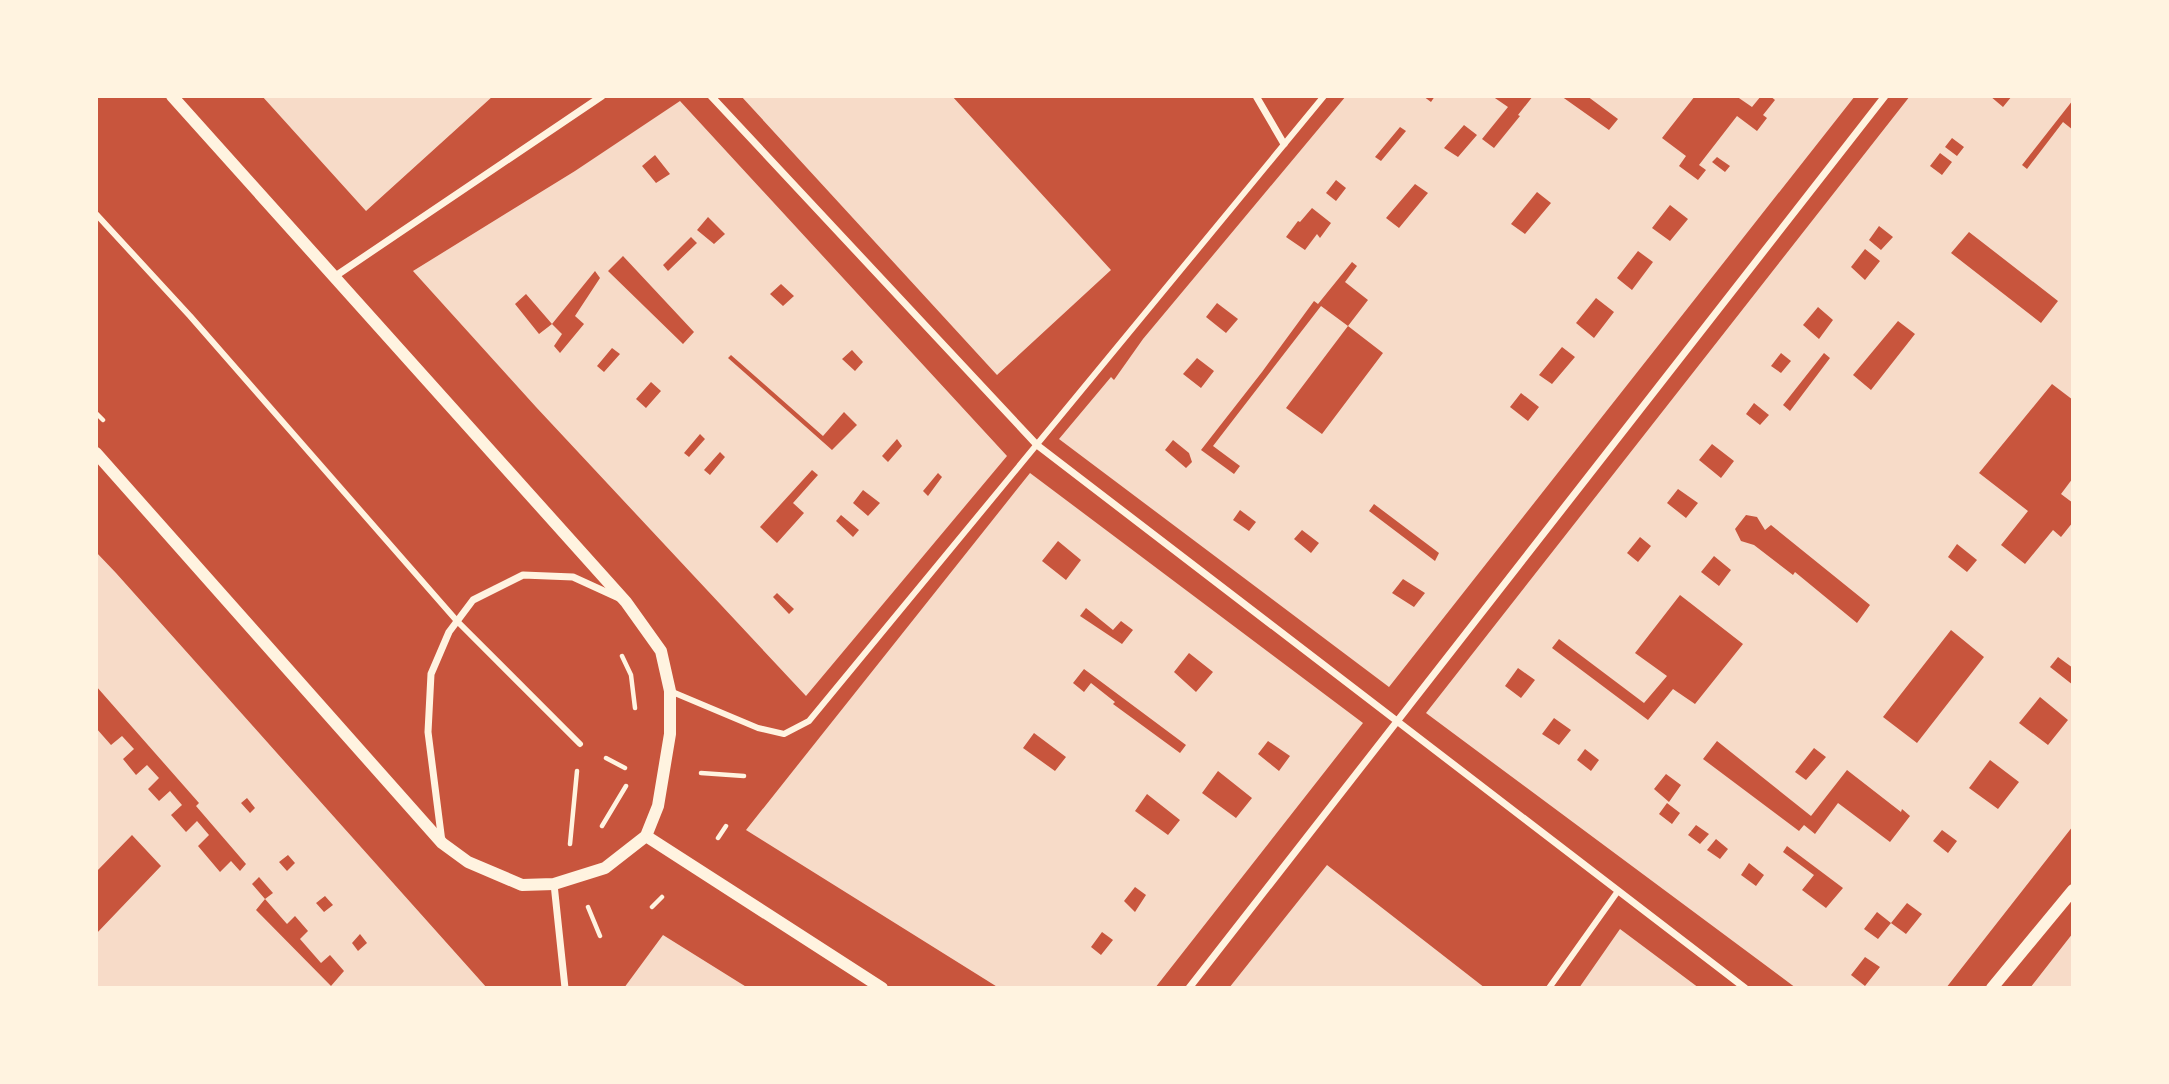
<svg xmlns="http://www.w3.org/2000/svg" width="2169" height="1084" viewBox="0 0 2169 1084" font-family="'Roboto Serif',serif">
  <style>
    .building { fill: #f7dbc8; fill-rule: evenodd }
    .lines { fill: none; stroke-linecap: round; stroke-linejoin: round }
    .path { stroke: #fff3e0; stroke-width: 4.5 }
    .pedestrian { stroke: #fff3e0; stroke-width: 6 }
    .minor { stroke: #fff3e0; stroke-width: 7 }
    .tertiary { stroke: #fff3e0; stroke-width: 12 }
  </style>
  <rect width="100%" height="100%" fill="#c8553d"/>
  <path class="building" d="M262,96H493L366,211Z
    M741,96H952L1111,270L997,375Z
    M1346,96H1423L1431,102L1435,96H1492L1508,107L1482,139L1494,148L1520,116L1518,115L1533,96H1561L1609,130L1618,119L1587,96H1695L1662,138L1686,156L1679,166L1698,180L1706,170L1699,165L1737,116L1757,131L1767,118L1763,115L1775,100L1770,96H1855L1389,687L1059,439L1111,377L1114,380L1143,339ZM1464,125L1477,135L1458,157L1444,148ZM1400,127L1406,131L1381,161L1375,157ZM1717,157L1730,166L1725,172L1712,162ZM1336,180L1346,188L1336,201L1326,193ZM1415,184L1428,193L1399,228L1386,218ZM1537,192L1551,203L1525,234L1511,224ZM1670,205L1688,219L1670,241L1652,228ZM1312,208L1331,223L1320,238L1317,234L1305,250L1286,237L1298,221L1300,222ZM1638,251L1653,262L1632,290L1617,278ZM1352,262L1357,266L1345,282L1368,300L1348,326L1383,353L1322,434L1286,408L1348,326L1321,306L1213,446L1240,466L1234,474L1201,450L1262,372L1314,301L1318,304ZM1596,298L1614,312L1594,338L1576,323ZM1217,303L1238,319L1226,333L1206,317ZM1562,347L1575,357L1552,384L1539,375ZM1197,358L1214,371L1201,388L1183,374ZM1521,393L1539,407L1528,421L1510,407ZM1173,440L1189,453L1192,462L1186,468L1165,450ZM1374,504L1439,553L1435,561L1369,511ZM1240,510L1256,522L1249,531L1233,520ZM1302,530L1319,543L1311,553L1294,539ZM1403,579L1425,593L1414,607L1392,593Z
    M1736,96H1761L1752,107Z
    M1910,96H1990L2003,107L2012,96H2073V100L2022,165L2027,169L2063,122L2073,130V400L2052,384L1979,473L2028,511L2001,545L2025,564L2053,530L2061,537L2073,522V668L2058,657L2050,667L2073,685V826L1946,988H1796L1426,713ZM1952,138L1964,147L1957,156L1945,147ZM1940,153L1952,162L1942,175L1930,166ZM1879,226L1893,237L1881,250L1869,240ZM1969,232L2058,301L2041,323L1951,253ZM1865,249L1880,261L1865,280L1851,267ZM1818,307L1833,320L1819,339L1803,325ZM1898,321L1915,334L1871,390L1853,375ZM1781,353L1791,361L1781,373L1771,366ZM1824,353L1830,358L1790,411L1783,405ZM1754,403L1769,415L1760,425L1746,414ZM1712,444L1734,461L1721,478L1699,460ZM1678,489L1698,503L1686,518L1667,503ZM1746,515L1757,517L1765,530L1771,525L1870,605L1857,623L1795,572L1793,575L1754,545L1741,541L1735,529ZM1640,537L1651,546L1638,562L1627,553ZM1957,544L1977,560L1967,572L1948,557ZM1714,556L1731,570L1719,586L1701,572ZM1680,595L1743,644L1695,704L1673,689L1648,720L1552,648L1559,639L1644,703L1667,676L1635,653ZM1951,630L1984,657L1917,743L1883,717ZM1518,668L1535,680L1521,698L1505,686ZM2040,697L2068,720L2048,745L2019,723ZM1554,718L1571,730L1559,745L1542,734ZM1717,741L1811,816L1847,770L1901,812L1902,809L1910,816L1890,842L1838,803L1815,834L1804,825L1799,831L1703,759ZM1814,748L1826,757L1806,780L1795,772ZM1585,749L1599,760L1591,771L1577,760ZM1990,760L2019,782L1998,809L1969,788ZM1666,774L1681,785L1669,802L1654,789ZM1667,803L1680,813L1672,824L1659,814ZM1696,825L1709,834L1700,844L1688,835ZM1942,830L1957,841L1948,853L1933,841ZM1716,839L1728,849L1720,859L1707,850ZM1787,846L1843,888L1826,908L1802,890L1814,875L1783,852ZM1749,863L1764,875L1756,886L1741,875ZM1907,903L1922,914L1906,934L1891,923L1878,939L1864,929L1877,912L1891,923ZM1865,957L1880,967L1865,986L1851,975Z
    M680,101L1007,456L806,696L536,407L413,271L575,171ZM655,155L670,174L656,183L642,166ZM708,217L725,234L714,244L697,230ZM691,237L697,243L668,271L663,265ZM623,256L694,332L683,344L608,271ZM595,271L600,278L575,316L584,324L560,353L554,346L562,334L552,324ZM781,284L794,296L783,306L770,294ZM526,294L552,324L539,334L515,304ZM612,348L620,354L604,372L597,366ZM852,350L863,362L855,371L842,359ZM731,355L823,436L844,412L857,425L832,450L728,358ZM651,382L661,391L646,408L636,399ZM700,434L705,439L689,457L684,453ZM897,439L902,446L888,462L882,456ZM720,452L725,457L710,475L704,470ZM812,470L818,475L793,503L804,513L777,543L760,527ZM938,473L942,477L928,496L923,491ZM863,490L880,503L868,516L853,503ZM841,515L859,530L853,537L836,521ZM777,593L794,609L789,614L773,597Z
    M1030,473L1363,723L1155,988H999L746,830ZM1058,541L1081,560L1066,580L1042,561ZM1086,608L1113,630L1121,621L1133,630L1122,644L1080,616ZM1189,653L1213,672L1196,692L1174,672ZM1084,669L1186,745L1180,753L1113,704L1115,702L1091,683L1084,692L1073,683ZM1034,733L1066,757L1055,771L1023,748ZM1268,741L1290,756L1279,771L1258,754ZM1218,771L1252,798L1236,818L1202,793ZM1147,794L1180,820L1168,835L1135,811ZM1135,887L1146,895L1135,912L1124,901ZM1102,932L1113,940L1101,955L1091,947Z
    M2073,478V503L2061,494Z
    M96,552L116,573L487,988H96V934L161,866L132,835L96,872V728L111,745L122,736L134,749L123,759L136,775L147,765L159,778L148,789L159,801L170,791L182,805L171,815L186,832L197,821L209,835L198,846L220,872L231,861L240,871L246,864L196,806L199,803L96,686ZM247,798L255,808L250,813L241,803ZM288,855L295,863L287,871L279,862ZM259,877L273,893L265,899L287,924L295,916L308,931L300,939L321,963L330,955L344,971L331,986L256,910L265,899L252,884ZM325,896L333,905L324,912L316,903ZM360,934L367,943L358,951L352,943Z
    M1327,865L1485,988H1229Z
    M1620,929L1699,988H1579Z
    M2073,933V988H2030Z
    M663,935L748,988H624Z"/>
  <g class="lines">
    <path class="path" d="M96,413L103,420
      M622,656L631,675L635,708
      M606,758L625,768
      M701,773L744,776
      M602,826L626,786
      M718,838L726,826
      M570,844L577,771
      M588,907L600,936
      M652,907L662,897"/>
    <path class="pedestrian" d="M96,214L190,316L457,621L580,744
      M670,691L758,728L784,734L809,721L1324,96
      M1549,988L1618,891"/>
    <path class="minor" d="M711,96L1037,445L1745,988
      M1256,96L1284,144
      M334,277L602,96
      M442,842L428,732L431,674L449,632L473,600L523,575L573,577L619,598
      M554,884L565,988
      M1189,988L1885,96"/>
    <path class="tertiary" d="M96,453L442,843L468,862L522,885L554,884L605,868L646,836L658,806L670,734V691L661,651L626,602L172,96
      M646,836L882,988
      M1992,988L2073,890"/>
  </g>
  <rect width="2169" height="1084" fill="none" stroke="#fff3e0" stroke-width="196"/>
</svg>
